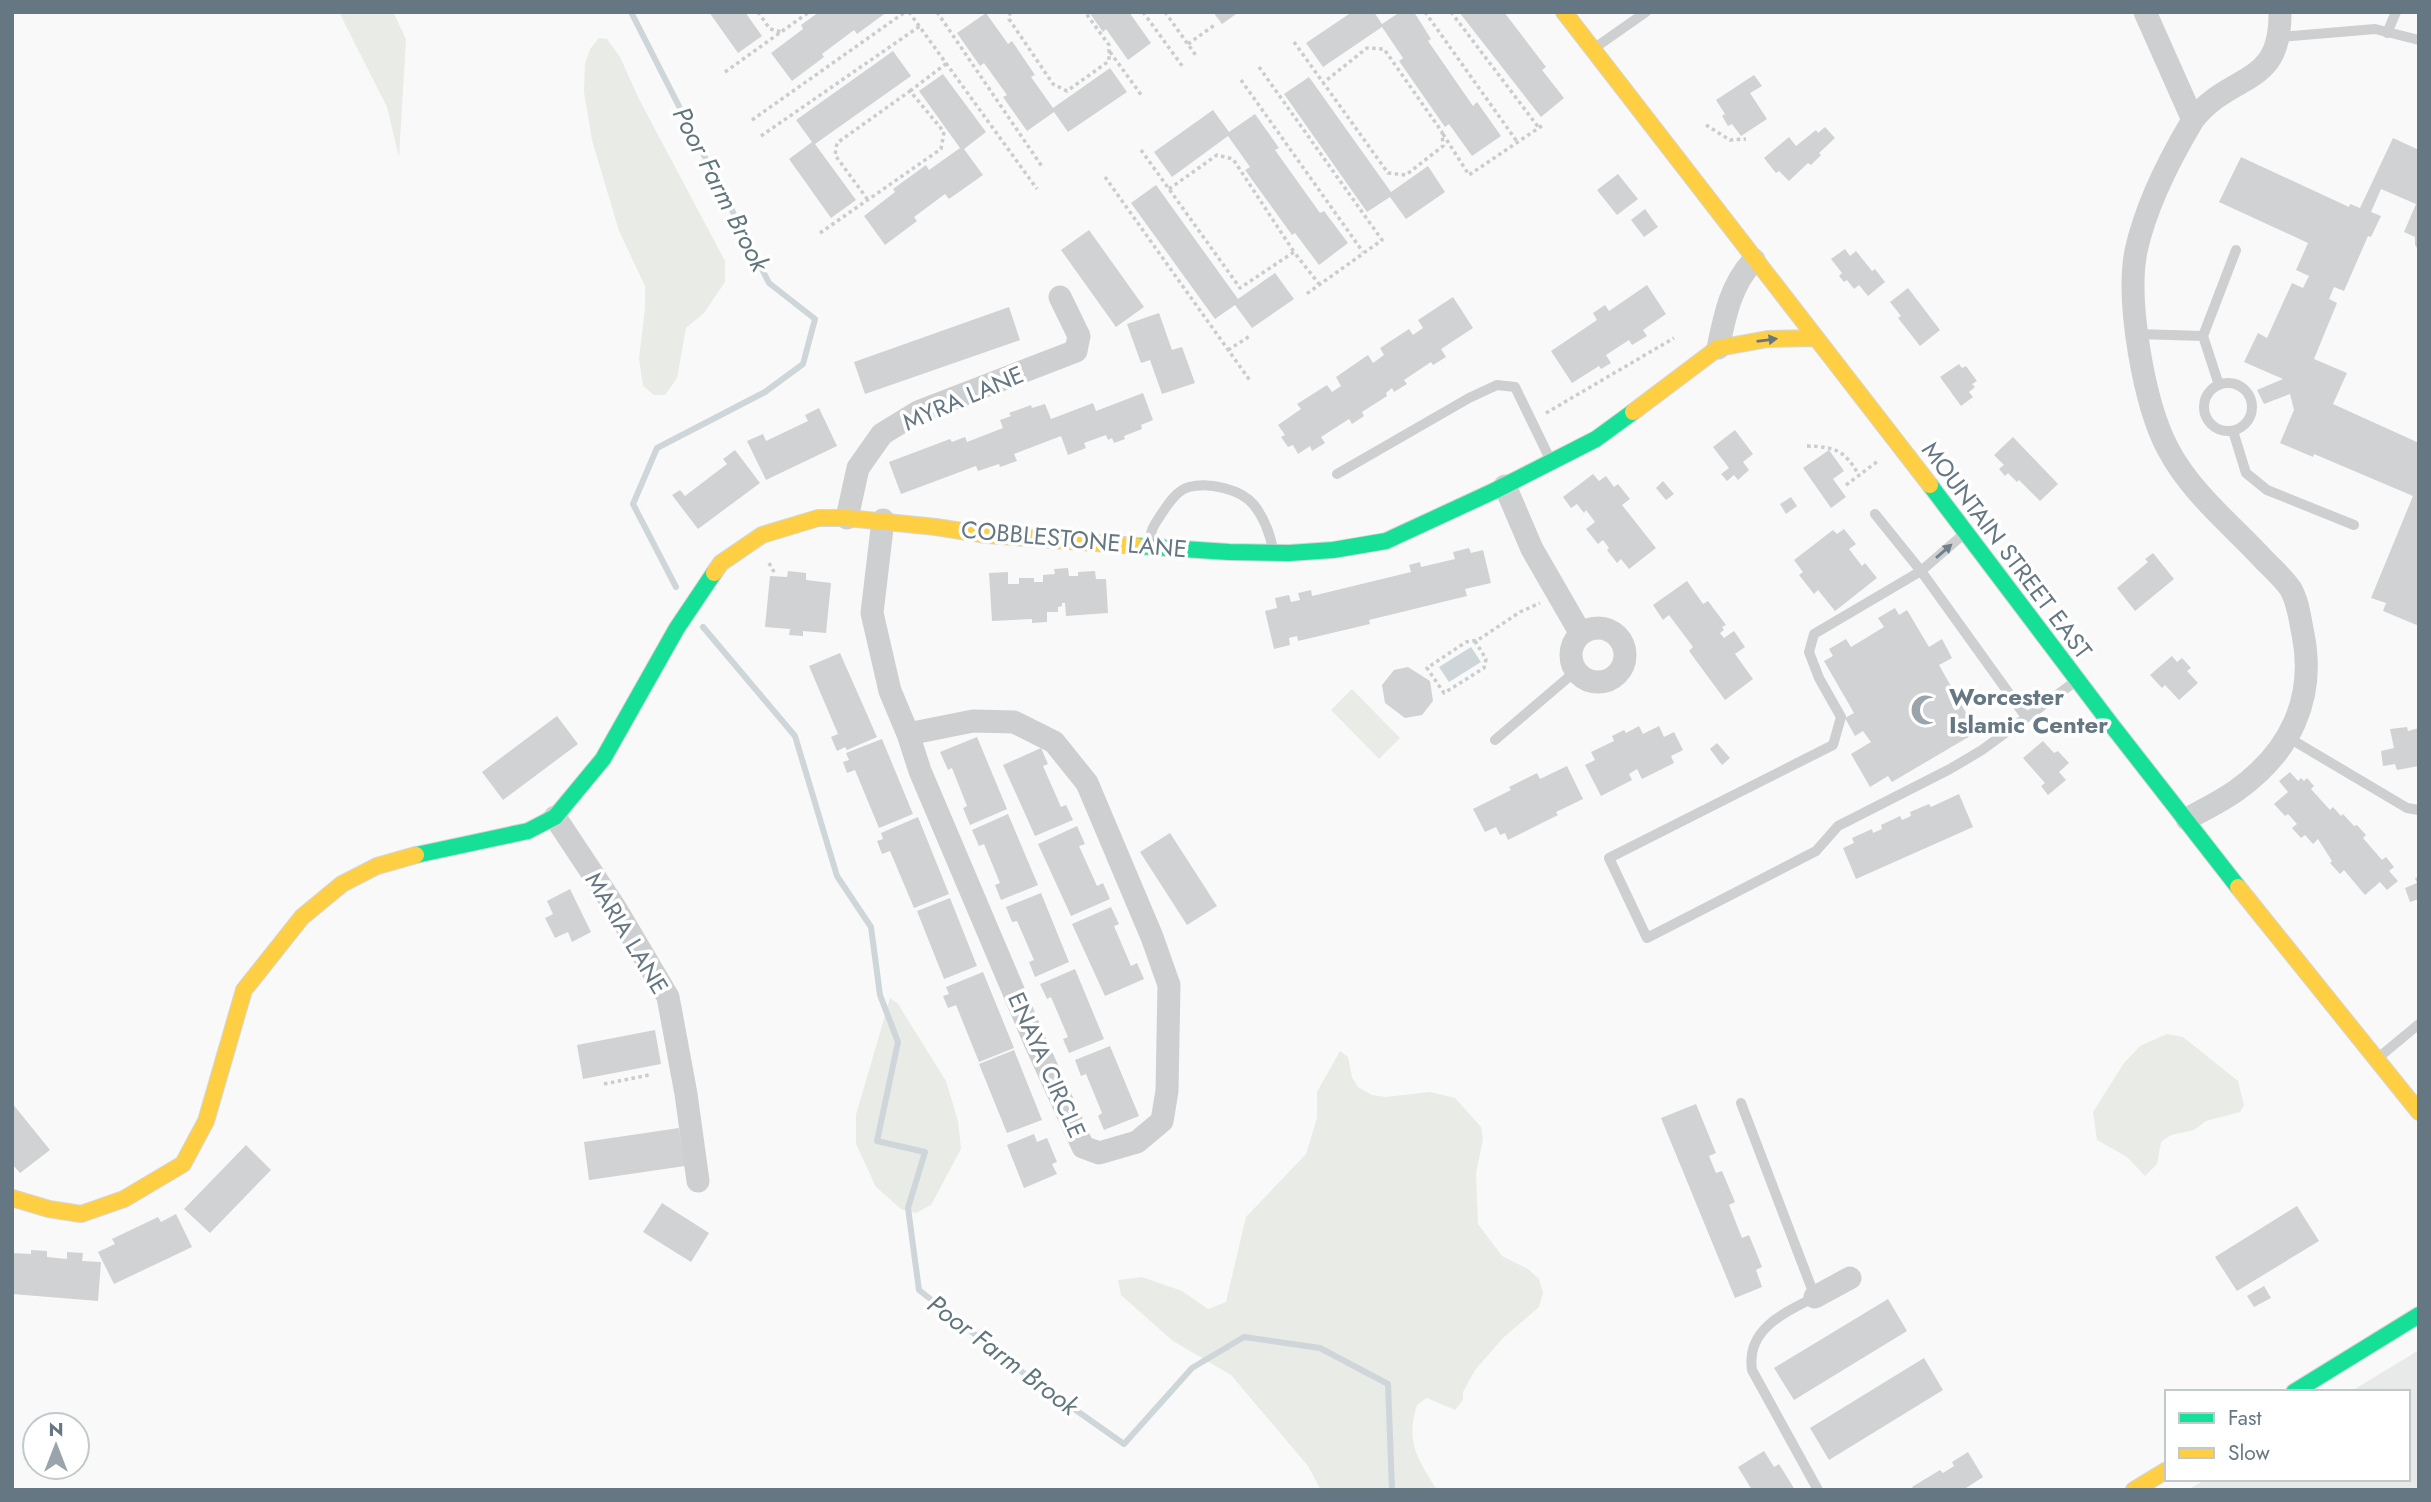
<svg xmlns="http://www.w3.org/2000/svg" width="2431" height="1502" viewBox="0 0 2431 1502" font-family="Jost,sans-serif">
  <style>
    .built { fill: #e8e9e9 }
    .green { fill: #e8ebe6 }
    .water { fill: #ced6d9 }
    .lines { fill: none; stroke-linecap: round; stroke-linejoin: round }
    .stream { stroke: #ced6d9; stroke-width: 6 }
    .building { fill: #d0d2d3 }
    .fast-casing { stroke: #d5d6d7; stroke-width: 18 }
    .slow-casing { stroke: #d5d6d7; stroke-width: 18 }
    .path { stroke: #cbcccd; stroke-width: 3.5; stroke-dasharray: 3.5 3.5; stroke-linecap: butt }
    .lane { stroke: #cecfd0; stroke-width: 10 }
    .street { stroke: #cecfd0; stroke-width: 23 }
    .fast { stroke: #16e098; stroke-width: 16 }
    .slow { stroke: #ffcf43; stroke-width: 16 }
    .oneway { fill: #657783 }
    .oneway2 { fill: #70808b }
    .labels { text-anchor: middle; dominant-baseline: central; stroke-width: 7; stroke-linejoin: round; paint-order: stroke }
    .street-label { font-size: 24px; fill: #657783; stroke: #fff }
    .poi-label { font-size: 24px; font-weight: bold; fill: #657783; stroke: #fff; text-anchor: start }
    .water-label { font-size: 26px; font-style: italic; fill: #60767c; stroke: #fff }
  </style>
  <rect width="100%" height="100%" fill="#f9f9f9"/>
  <path class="built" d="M2419,1350V1490H2188L2206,1479H2408V1392H2350Z"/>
  <path class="green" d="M339,12H393L406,39L399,157L387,107Z
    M599,38L607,39L620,57L639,99L725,261V282L704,313L686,328L677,378L665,395H654L643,386L639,359L645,308V286L619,231L592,140L584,92L585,64L590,49Z
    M1352,689L1400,738L1379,759L1331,710Z
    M890,998L898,1004L946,1081L958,1121L961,1149L931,1205L916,1213L901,1209L876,1187L856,1144V1115Z
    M2167,1034L2183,1037L2238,1081L2244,1105L2240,1112L2206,1121L2194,1130L2171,1135L2161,1142L2157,1164L2145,1176L2127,1157L2097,1140L2093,1112L2124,1063L2140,1046Z
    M1340,1051L1348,1057L1352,1077L1358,1087L1372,1095L1386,1097L1430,1092L1455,1098L1481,1127L1483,1139L1476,1173L1478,1224L1502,1256L1528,1269L1539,1279L1543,1293L1539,1307L1503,1338L1475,1370L1463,1392V1400L1455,1410L1427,1398L1417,1405C1405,1443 1418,1459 1437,1490H1321L1308,1466L1231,1375L1173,1341L1121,1295L1118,1280L1142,1277L1182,1291L1208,1309L1226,1302L1246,1217L1306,1154L1317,1118V1092Z"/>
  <path class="water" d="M1471,647L1481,662L1449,682L1439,667Z"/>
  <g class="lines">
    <path class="stream" d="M631,12L769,283L815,319L803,364L765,392L657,448L633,504L676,587
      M703,627L795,736L837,876L871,927L880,995L898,1042L877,1141L925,1152L908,1208L919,1290L1026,1375L1124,1444L1192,1368L1244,1337L1320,1348L1388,1384L1392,1490"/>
  </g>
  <path class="building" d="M709,12H745L762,36L738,53Z
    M819,12H887L857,34L854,30L822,54L824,57L792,81L771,53L803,29L801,25Z
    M1089,12H1129L1151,43L1128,60L1106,29L1103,32Z
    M1213,12H1239L1222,24Z
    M1352,12H1374L1382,24L1400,12H1414L1431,39L1428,41L1473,106L1477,102L1501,136L1472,156L1449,124L1445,127L1399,61L1403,58L1382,27L1323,67L1306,43Z
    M1459,12H1504L1546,67L1542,70L1564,98L1541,117Z
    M986,13L1008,44L1012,41L1035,75L1031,77L1053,108L1110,68L1127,92L1068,132L1054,112L1027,131L1003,97L1007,95L984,63L980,66L957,33Z
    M893,51L911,76L815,144L856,200L831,218L789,159L812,142L796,120Z
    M943,74L986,132L964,149L983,175L949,199L945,194L914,217L917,221L885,245L864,216L895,192L893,189L926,165L929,170L960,148L919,91Z
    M1754,75L1762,86L1750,93L1767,119L1741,136L1732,124L1728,126L1722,116L1725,114L1716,100Z
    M1309,77L1391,192L1428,166L1445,192L1406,219L1390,197L1367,212L1284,94Z
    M1213,110L1229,132L1255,114L1279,148L1275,150L1320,213L1324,211L1348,243L1319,265L1295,233L1292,235L1245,170L1250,167L1228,136L1172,177L1154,152Z
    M1825,127L1835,138L1819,153L1821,155L1811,165L1808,163L1789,181L1779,171L1776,173L1764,158L1789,137L1796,146L1816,130L1818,133Z
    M2393,138L2419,150V251L2415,245V237L2404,232L2416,204L2381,189L2371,212L2381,216L2371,237L2368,236L2344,291L2334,287L2329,299L2337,303L2314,359L2347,373L2333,404L2419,443V626L2383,611L2386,603L2371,598L2413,496L2314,454L2313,457L2280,443L2294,410L2290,394L2264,404L2257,390L2283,379L2244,362L2258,333L2267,338L2292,283L2303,288L2309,276L2296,270L2308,243L2219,202L2241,157L2349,207L2350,204L2360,208Z
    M1618,174L1638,199L1617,215L1597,190Z
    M1156,185L1238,299L1275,273L1294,299L1252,328L1235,305L1215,319L1131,203Z
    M1645,209L1658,227L1644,237L1631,220Z
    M1089,230L1144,307L1116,327L1061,250Z
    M1845,249L1850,256L1856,251L1872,271L1875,269L1885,282L1868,296L1859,285L1854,289L1847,280L1844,282L1839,276L1842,273L1831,259Z
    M1647,285L1666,314L1643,330L1647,336L1632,345L1629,340L1606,355L1611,363L1601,369L1599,366L1572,383L1551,351L1597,320L1593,313L1605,305L1609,311Z
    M1908,288L1940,330L1920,346L1898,318L1901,316L1890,302Z
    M1453,297L1473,328L1441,349L1446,357L1433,365L1431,362L1404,380L1407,384L1394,392L1392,388L1386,393L1387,396L1362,412L1364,416L1352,424L1349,419L1321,437L1325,443L1312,451L1310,446L1298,454L1293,445L1288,447L1281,437L1285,435L1278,425L1301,409L1297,404L1327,385L1332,392L1341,386L1336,377L1368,355L1373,363L1384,355L1380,348L1409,329L1413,335L1423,328L1418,320Z
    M1009,307L1020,340L865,394L854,362Z
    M1159,313L1172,350L1182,347L1195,383L1162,394L1150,360L1141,363L1127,324Z
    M1959,364L1962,368L1966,366L1977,381L1972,384L1975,387L1969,392L1973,397L1961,406L1940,377Z
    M1143,393L1153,420L1141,425L1142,429L1124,436L1125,439L1114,443L1112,438L1108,440L1106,435L1084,443L1086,448L1068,455L1061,436L1014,454L1017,461L1000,467L999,464L978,471L976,466L901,494L889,462L950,439L952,442L965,437L967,442L1003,428L1000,420L1011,416L1009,413L1031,405L1032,408L1045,404L1051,419L1093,403L1096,411Z
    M819,408L837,446L766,480L747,441L763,434L766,441L808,421L805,415Z
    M1735,430L1753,454L1743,462L1749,470L1738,480L1734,475L1727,481L1721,474L1729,468L1713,447Z
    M2013,437L2058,484L2040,501L2019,480L2017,482L2008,473L2005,476L1999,469L2004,465L1994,455Z
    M735,450L760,483L698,529L672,495L680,490L685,496L727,464L723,459Z
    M1829,450L1844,471L1833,479L1846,497L1831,508L1803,468Z
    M1593,474L1599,481L1606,476L1614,487L1618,484L1630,499L1622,505L1656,548L1629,569L1621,559L1617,563L1607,550L1609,548L1603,540L1598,544L1586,529L1595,522L1586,510L1584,513L1577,504L1571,508L1563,497Z
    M1663,481L1674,494L1666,500L1656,488Z
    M1791,497L1797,506L1786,514L1780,504Z
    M1844,529L1856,544L1849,549L1862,566L1865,563L1877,578L1835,611L1818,590L1814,594L1799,575L1803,572L1794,560L1833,530L1837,534Z
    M1469,548L1471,553L1483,550L1491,583L1465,589L1467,596L1369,620L1370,624L1298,641L1297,636L1289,638L1290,645L1274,649L1265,611L1277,608L1275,598L1289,595L1291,602L1300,600L1298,593L1311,590L1312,596L1411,572L1409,565L1420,562L1421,567L1455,559L1453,552Z
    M2153,553L2174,579L2135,611L2117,588L2148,562L2145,559Z
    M1068,568L1069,576H1078V572L1095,571L1096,579H1106L1108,613L1066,616L1065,603H1062V606L1058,607V612H1047V622L1032,623V619L992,621L989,573L1008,572V584H1019V578H1034V582H1043V575L1055,574L1054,569Z
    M788,571L806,573V580L831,583L826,633L803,631V636L789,635L790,629L765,627L770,576L787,577Z
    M1687,581L1703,604L1708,601L1726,625L1722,627L1724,630L1720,633L1724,638L1734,631L1745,647L1735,654L1753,679L1725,700L1689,651L1693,647L1669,615L1663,620L1653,605Z
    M1895,608L1899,615L1907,610L1929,647L1942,639L1952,658L1939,665L1977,732L1892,782L1888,776L1870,787L1851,754L1871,742L1863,731L1855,736L1845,718L1854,713L1824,661L1833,656L1829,649L1846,639L1851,647L1884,627L1878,618Z
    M840,653L877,737L847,750L845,747L837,751L831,737L838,734L809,666Z
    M2172,656L2177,662L2182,658L2191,668L2187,671L2198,683L2179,700L2165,685L2162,688L2150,675Z
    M1408,667L1430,681L1433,701L1422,715L1405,718L1385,703L1382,685L1394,670Z
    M557,716L578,744L503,800L482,772Z
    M1639,726L1643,734L1659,726L1664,737L1674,732L1683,750L1671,756L1674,763L1642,779L1637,769L1629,774L1632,780L1601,796L1585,765L1595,760L1591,752L1614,741L1612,736L1624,730L1626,733Z
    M2407,727L2408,731L2419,728V766L2397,770L2395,764L2383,766L2381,751L2394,748L2390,729Z
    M977,737L1007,809L970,825L963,808L967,806L952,768L948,770L940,752Z
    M882,739L913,814L879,828L855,770L847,773L843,762L849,760L846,753Z
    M2043,741L2054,753L2058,751L2069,763L2059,772L2066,780L2048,795L2041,786L2045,783L2023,758Z
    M1717,743L1730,758L1722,765L1710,749Z
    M1041,748L1048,764L1043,766L1061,807L1066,805L1073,820L1035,836L1003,765Z
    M1567,766L1583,799L1556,812L1558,815L1508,840L1505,833L1500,835L1496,827L1485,832L1473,809L1511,790L1509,787L1537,773L1540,779Z
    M2290,772L2298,781L2301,778L2304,781L2307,778L2314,786L2311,789L2330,810L2333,807L2341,816L2343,814L2354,826L2357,825L2366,835L2363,838L2382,860L2386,857L2394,867L2389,871L2398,881L2387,890L2380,882L2365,895L2344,870L2340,874L2330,863L2332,861L2318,839L2313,844L2305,835L2301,838L2292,828L2297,824L2288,814L2285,816L2274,804L2288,792L2279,781Z
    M1959,794L1973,827L1856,879L1843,848L1854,843L1852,838L1872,829L1873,833L1882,829L1881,825L1900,816L1902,820L1911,816L1910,812L1929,804L1931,807Z
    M1008,814L1038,885L1001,900L995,885L1000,883L984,844L979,846L972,830Z
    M918,817L949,894L914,908L890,851L882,854L877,841L883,839L881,833Z
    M1077,826L1085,844L1079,846L1097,886L1103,883L1110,899L1071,916L1038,844Z
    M1170,833L1217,906L1187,925L1140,852Z
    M2419,877V899L2410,902L2405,888L2417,883L2415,878Z
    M570,889L591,932L572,942L568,932L555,938L545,918L553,914L547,901Z
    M1041,893L1069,962L1035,977L1029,962L1034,960L1017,921L1012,922L1006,907Z
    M950,898L977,966L944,979L917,911Z
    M1111,907L1119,924L1114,926L1131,966L1137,963L1144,979L1105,996L1072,924Z
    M1075,969L1104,1039L1069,1053L1063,1039L1068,1037L1051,997L1047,999L1040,984Z
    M983,972L1014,1048L979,1062L956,1005L948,1008L943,996L949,994L946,987Z
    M655,1030L661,1064L583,1079L577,1045Z
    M1110,1046L1139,1116L1104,1130L1098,1116L1102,1113L1086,1074L1081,1076L1075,1060Z
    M1014,1050L1042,1120L1007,1133L979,1064Z
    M12,1103L50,1150L20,1173L12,1164Z
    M1696,1104L1716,1153L1709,1156L1716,1173L1722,1171L1735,1202L1729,1205L1742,1238L1749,1235L1762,1267L1756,1270L1762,1287L1735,1298L1661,1118Z
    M679,1128L685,1166L589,1180L584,1142Z
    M1034,1134L1037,1142L1047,1138L1057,1162L1052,1164L1057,1174L1024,1188L1007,1145Z
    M246,1145L271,1170L210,1233L184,1209Z
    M662,1203L709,1233L691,1262L643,1232Z
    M2297,1206L2319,1241L2237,1291L2215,1257Z
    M176,1214L192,1247L114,1284L98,1252L115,1244L112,1239L158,1217L161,1222Z
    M31,1250L47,1251V1257L67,1259V1252L83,1253L82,1261L101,1262L98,1301L12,1294V1253L31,1254Z
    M2264,1286L2271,1298L2254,1307L2247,1296Z
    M1888,1299L1907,1331L1794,1400L1774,1368Z
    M1924,1358L1943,1390L1829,1460L1810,1428Z
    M1764,1451L1774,1467L1779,1464L1795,1490H1752L1738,1467Z
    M1968,1452L1983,1477L1963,1490H1914L1912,1487L1940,1470L1943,1473L1954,1466L1952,1462Z"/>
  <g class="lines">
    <g class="fast-casing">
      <path id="fast" d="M1930,485L2110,723L2238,887
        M1137,546L1229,552L1289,553L1333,550L1386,541L1494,491L1596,439L1633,412
        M416,855L528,831L555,817L603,759L677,628L714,573
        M2294,1392L2419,1315"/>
    </g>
    <g class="slow-casing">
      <path id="slow" d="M1564,12L1930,485
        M1633,412L1718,348L1768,339L1816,338
        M714,573L721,563L762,535L818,518H847L936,527L987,535L1137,546
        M2238,887L2419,1112
        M12,1198L49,1209L81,1214L124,1199L183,1164L206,1121L244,990L302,917L342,884L377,866L416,855
        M2134,1490L2167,1470"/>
    </g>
    <path class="path" d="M758,12L770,29L782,32
      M909,12L1037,189
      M937,12L1043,168
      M1010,12L1009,19L1053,84L1067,91L1109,61V45L1085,12
      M1143,12L1183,67
      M1165,12L1197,57
      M1425,12L1518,143
      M1451,12L1539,128
      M1294,42L1388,173L1406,175L1443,146L1442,132L1384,49L1367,48L1323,83
      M1188,44L1216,24
      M1110,52L1142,96
      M1259,67L1382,240L1305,295
      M725,72L809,12
      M1241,80L1363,252
      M910,91L947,63
      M752,120L905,12
      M1706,125L1730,140L1746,139
      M1443,134L1469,175L1543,125
      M761,136L920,26
      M1141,150L1240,288L1294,252L1319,284
      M1105,177L1251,382
      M1169,189L1217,155L1233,159L1294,252
      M820,233L941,149L944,132L910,91L837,143L835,155L868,200
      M1228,350L1250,336
      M1546,413L1674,338
      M1807,446C1836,447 1844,450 1859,475
      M1846,485L1878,461
      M769,563L774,572
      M1475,641L1486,659L1484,668L1444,693L1427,668L1466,642L1478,640L1520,612L1540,603
      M604,1084L649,1075"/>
    <path class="lane" d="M2387,33L2396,12
      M2280,37L2375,29L2419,40
      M1596,47L1646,12
      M2137,334L2203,336L2236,250
      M2203,336L2219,385
      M2204 407a24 24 0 1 1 48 0a24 24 0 1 1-48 0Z
      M2233,431L2246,473L2267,490L2354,525
      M1337,474L1469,398L1497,385L1515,387L1550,459
      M1875,514L1921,571L2026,717
      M1965,533L1921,571L1814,634L1809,652L1819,678L1841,717L1833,745L1609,858L1647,938L1816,851L1838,826L1950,769L1982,750L2076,681
      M1150,542C1150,529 1155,524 1162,513C1168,504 1177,490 1189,487C1209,482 1241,489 1254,505C1265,519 1270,533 1273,550
      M2289,738L2407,808L2419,810
      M1495,740L1577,670
      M2378,1058L2419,1024
      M1741,1103L1815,1297C1784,1313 1746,1329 1752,1370L1818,1490"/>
    <path class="street" d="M2145,12L2193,120C2231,71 2281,89 2280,12
      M1718,348C1725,315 1731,284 1754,260
      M1505,486L1532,549L1581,634
      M847,518L858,468L882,434L918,412L1076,351L1079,336L1060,297
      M883,520L872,613L890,691L908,734L920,771L1035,1042L1083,1147L1099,1153L1137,1142L1162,1121L1167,1091L1169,985L1152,937L1087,783L1054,742L1014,722L973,721L908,734
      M1571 655a27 27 0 1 1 54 0a27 27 0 1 1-54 0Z
      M555,817L616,909L668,997L686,1094L698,1181
      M2187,819C2203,810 2222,801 2237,790C2290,752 2316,699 2303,634C2300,620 2298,600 2290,588C2283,578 2273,569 2265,561C2232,525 2191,493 2168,449C2144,404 2126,301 2136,251C2146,205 2169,160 2193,120
      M1815,1297L1850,1278"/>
    <use href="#fast" class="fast"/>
    <use href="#slow" class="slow"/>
  </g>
  <defs><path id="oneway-solid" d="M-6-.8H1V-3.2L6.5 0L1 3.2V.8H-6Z" transform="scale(1.75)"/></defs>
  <use class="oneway" href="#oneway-solid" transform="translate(1767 340) rotate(-7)"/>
  <use class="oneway2" href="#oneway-solid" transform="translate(1944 551) rotate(-41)"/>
  <defs>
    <g id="mosque-bare" transform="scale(2.415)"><path d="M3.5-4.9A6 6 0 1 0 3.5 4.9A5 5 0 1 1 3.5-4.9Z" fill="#99a4ac" stroke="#fff" stroke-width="2.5" paint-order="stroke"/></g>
  </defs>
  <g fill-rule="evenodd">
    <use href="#mosque-bare" x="1926" y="710"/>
  </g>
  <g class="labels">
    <g class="street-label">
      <text transform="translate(963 398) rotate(-23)">MYRA LANE</text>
      <text transform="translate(1074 539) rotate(5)">COBBLESTONE LANE</text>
      <text transform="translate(2007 550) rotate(53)">MOUNTAIN STREET EAST</text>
      <text transform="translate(627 933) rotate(59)">MARIA LANE</text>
      <text transform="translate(1047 1065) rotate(66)">ENAYA CIRCLE</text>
    </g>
    <g class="poi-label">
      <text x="1949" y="696">Worcester<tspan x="1949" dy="28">Islamic Center</tspan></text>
    </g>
    <g class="water-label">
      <text transform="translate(721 189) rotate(63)">Poor Farm Brook</text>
      <text transform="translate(1003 1355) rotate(37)">Poor Farm Brook</text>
    </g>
  </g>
  <rect width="2431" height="1502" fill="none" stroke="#657783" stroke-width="28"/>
  <rect x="2165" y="1390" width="245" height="91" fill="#ffffff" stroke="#c1c9cd" stroke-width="2"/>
  <rect x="2179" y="1413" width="35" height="10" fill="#16e098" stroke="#c1c9cd" stroke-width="2"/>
  <text x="2228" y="1425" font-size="21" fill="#657783">Fast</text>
  <rect x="2179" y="1448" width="35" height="10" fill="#ffcf43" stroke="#c1c9cd" stroke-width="2"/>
  <text x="2228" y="1460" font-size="21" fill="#657783">Slow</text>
  <g transform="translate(56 1446)"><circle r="33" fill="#ffffff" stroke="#c1c9cd" stroke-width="2"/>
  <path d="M0-5L12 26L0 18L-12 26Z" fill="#99a4ac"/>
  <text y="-10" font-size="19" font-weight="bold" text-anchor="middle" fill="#657783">N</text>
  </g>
</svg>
